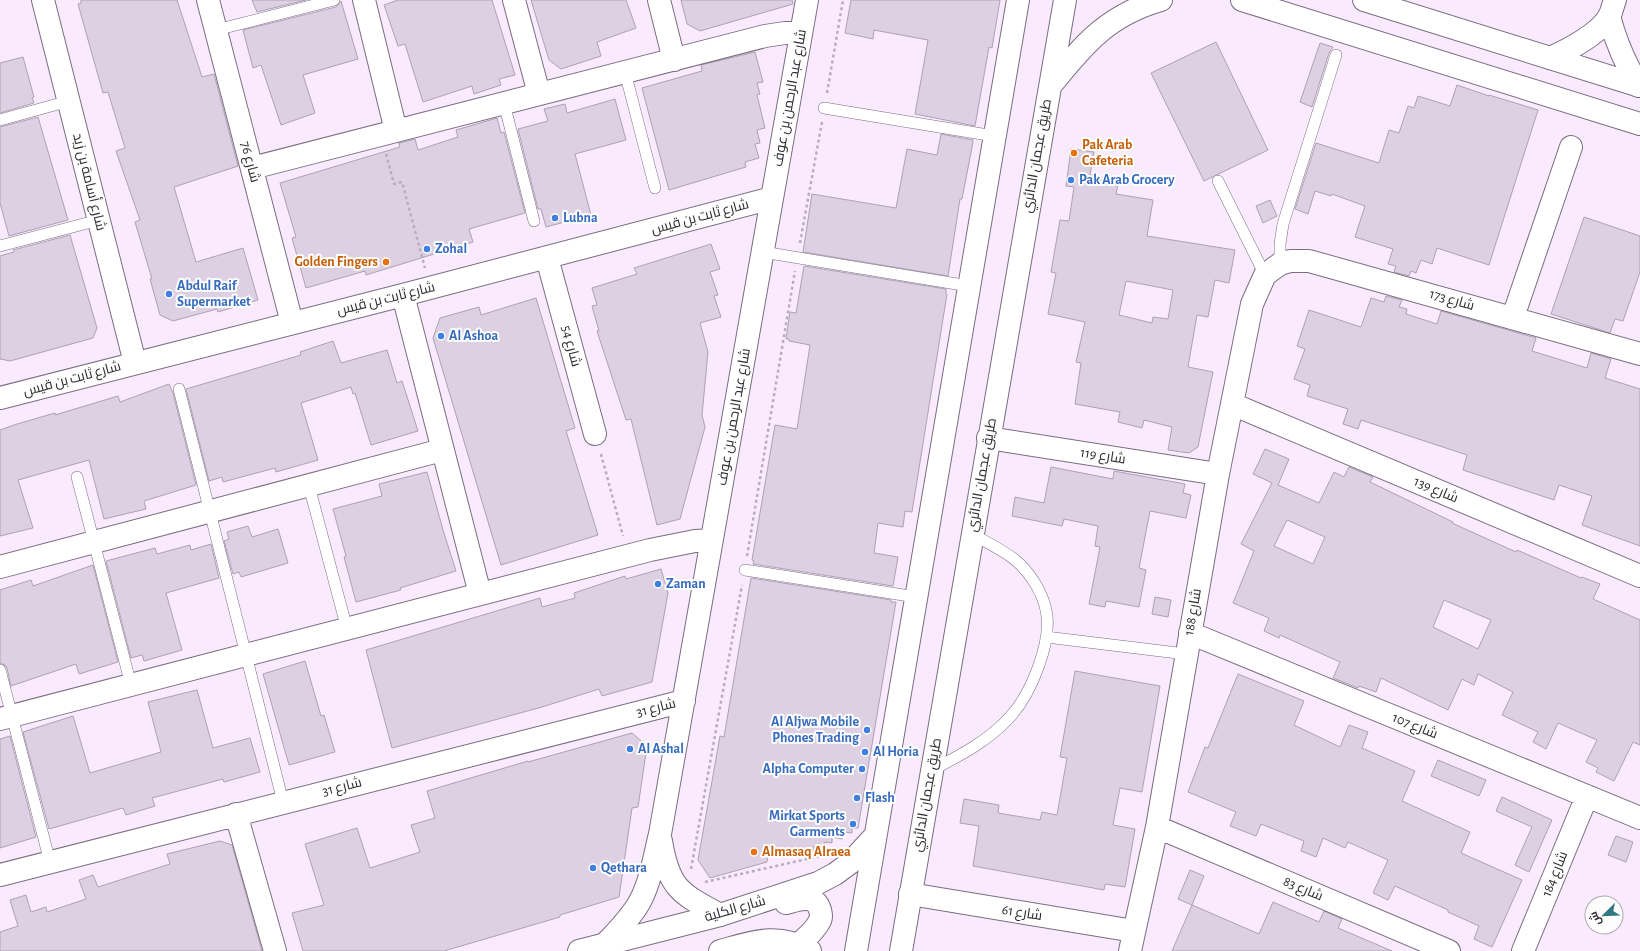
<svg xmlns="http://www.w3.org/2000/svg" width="1640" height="951" viewBox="0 0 1640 951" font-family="'Alegreya Sans',Cairo,sans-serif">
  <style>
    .building { fill: #ded0e3; stroke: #aea1b3; fill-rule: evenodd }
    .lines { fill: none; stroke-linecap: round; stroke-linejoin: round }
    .lane-casing { stroke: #7a6d7f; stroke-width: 12 }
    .street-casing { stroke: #7a6d7f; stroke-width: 24 }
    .secondary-casing { stroke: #7a6d7f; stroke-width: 24 }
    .path { stroke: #b9adbd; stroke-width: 2.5; stroke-dasharray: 3 3; stroke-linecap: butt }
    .lane { stroke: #fff; stroke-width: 11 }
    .street { stroke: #fff; stroke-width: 22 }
    .secondary { stroke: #fff; stroke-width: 22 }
    .food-dot { fill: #e8710a; stroke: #fdfdfd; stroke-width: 1.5 }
    .shop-dot { fill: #3f7fe0; stroke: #fdfdfd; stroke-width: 1.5 }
    .labels { text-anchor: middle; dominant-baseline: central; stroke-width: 4; stroke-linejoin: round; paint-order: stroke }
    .street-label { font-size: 14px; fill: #2f2a31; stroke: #fdfdfd }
    .food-label { font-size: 14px; font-weight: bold; fill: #c56008; stroke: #fdfdfd; text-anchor: start }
    .shop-label { font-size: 14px; font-weight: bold; fill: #366cbe; stroke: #fdfdfd; text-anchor: start }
  </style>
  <rect width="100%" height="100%" fill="#f9eafe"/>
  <path class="building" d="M81,0H177L202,77L214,74L238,166L174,187L196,262L243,248L258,300L218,312L217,309L173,321L160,315L150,279H152L135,222L140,220L116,151L125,148L108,92L103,93L78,4L81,3Z
    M252,0H306L257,12Z
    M398,0H492L515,75L499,79L501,85L474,94L472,86L423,102L405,44L398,46L384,5Z
    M531,0H626L636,28L597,42L601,56L561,69L549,60Z
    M681,0H792L793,4L700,31L687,24Z
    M851,0H1000L992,48L989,47L975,126L915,114L928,40L874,30L873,39L845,33Z
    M341,1L358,59L303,75L315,113L281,125L261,65L253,68L243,30L336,7Z
    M1216,42L1268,150L1204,181L1151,73Z
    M1320,43L1333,47L1329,53L1312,107L1300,102Z
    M755,52L763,82L757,83L760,94L757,95L765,128L757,130L760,143L755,144L759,158L745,162L746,167L669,190L642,88L702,71L701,65Z
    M23,57L34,97L32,98L34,103L0,113V63Z
    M1457,85L1489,96V95L1538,110L1489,265L1437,248L1432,264L1421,260L1416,273L1411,271L1409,276L1394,272L1396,266L1388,264L1393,249L1355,237L1365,206L1332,194L1331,196L1315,191L1308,214L1295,209L1316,143L1379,163L1389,130L1399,133L1408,106L1414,108L1418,96L1450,106Z
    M615,99L626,140L575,154L591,215L546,227L541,209H538L518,129L548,121L544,109L565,104L567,113Z
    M38,117L68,220L9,236L0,203V127Z
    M497,118L501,133L504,132L525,213L469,229L473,242L366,275L365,271L306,288L292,238L296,237L280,183L400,147L399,143L415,139L418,150L458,137L456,130Z
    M941,134L973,140V142L962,199H960L948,276L803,252L812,194L896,208L907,149L937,155Z
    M1071,149L1094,152L1090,175L1119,179L1116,194L1153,200L1147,236L1235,250L1229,283L1215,280L1208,317L1197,315L1188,367L1213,372L1198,447L1189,453L1168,450L1172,427L1144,420L1142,428L1118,422L1120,412L1075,404L1081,363L1076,362L1085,322L1048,314L1056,273L1051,272L1060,220L1069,221L1074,187L1066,186ZM1126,281L1173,290L1168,319L1153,317L1152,323L1119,315Z
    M1270,200L1277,216L1263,223L1256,206Z
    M1584,217L1640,236V272L1623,321L1615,319L1610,333L1551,314Z
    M70,235L97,328L93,338L10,361L0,359V256L14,252L13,250Z
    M711,244L720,269L710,272L718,295L714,296L721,317L700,323L708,352L702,415L705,427L680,519L657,525L631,419L626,420L597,331H599L592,306L597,305L592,288L637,274L634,268Z
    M804,266L946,289V294H947L912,512L905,511L903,527L878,523L874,553L898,557L893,586L753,564L754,561L752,560L775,425L797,429L810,345L789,341V339H786L790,312L796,313Z
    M1386,296L1402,300L1399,307L1407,309L1406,314L1437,324L1441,311L1536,338L1532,351L1587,368L1591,353L1611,359L1605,378L1640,389V546L1582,525L1592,496L1559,485L1554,500L1463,470L1467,455L1361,420L1358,429L1343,424L1348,409L1307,396L1310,385L1294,379L1305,349L1297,346L1309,310L1361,327L1371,298L1384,302Z
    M536,298L575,428L566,431L598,535L501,565L433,338L440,318L479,307L481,315Z
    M333,341L341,363L387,350L397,383L402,381L418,431L371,445L355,393L353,394L351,387L301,403L318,460L276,472L275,468L223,482L222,477L209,481L186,389L301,355L300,352Z
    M169,384L173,393L196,485L144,501L146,509L104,519L89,460L18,480L33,528L0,536V430L17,424L55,413V415L118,396L120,402Z
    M1265,449L1289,459L1278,485L1319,503L1334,472L1344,477L1349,467L1373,477L1370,482L1453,522L1452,523L1516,552L1517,550L1581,578L1582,577L1600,584L1593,599L1640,620V745L1633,742L1614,781L1596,772L1598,768L1586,762L1597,740L1558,723L1546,749L1533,742L1538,732L1502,715L1513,692L1478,674L1474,685L1462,679L1448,710L1381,678L1376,692L1359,686L1358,688L1333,678L1340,662L1280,635L1279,638L1264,631L1269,618L1233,603L1254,551L1241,544L1272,483L1253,474ZM1287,520L1325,537L1313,564L1274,546ZM1444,600L1491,620L1478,649L1433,627Z
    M1051,467L1113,479L1114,471L1185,484L1183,493L1191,495L1186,518L1150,511L1139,568L1146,570L1139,607L1106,601L1105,607L1089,604L1100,547L1095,546L1098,526L1064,519L1062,526L1012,516L1015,497L1044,503Z
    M427,472L443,530L456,571L400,588L401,590L356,602L344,557L346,556L333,509L382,496L379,484Z
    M248,526L252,537L278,529L288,563L241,577L239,572L233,574L224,541L229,539L227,532Z
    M211,544L219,578L166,593L182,650L144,661L142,655L131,658L106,561L155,548L157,554L190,545L191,550Z
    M93,565L118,662L79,674L76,664L11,686L7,668L5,665L0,663V590L31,580L33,586Z
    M661,569L668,593L652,682L602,696L599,689L542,707L392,748L366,650L540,598L542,607L575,598L574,593L625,576L626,579Z
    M751,578L891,600V602H896L858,828H852V833L843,832L842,839L832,837V843L825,842L824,848L814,846V851L807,850L805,855L769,849L767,862L710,878L698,860L720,736L724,737Z
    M1155,597L1171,600L1168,617L1152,614Z
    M305,661L321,716L324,715L335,752L289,765L263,674Z
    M1075,671L1160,686L1142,792L1120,788L1113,825L1135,829L1125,887L1105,884L1104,890L973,866L979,826L960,823L964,799L999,805L998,813L1040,820L1042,812L1057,815L1067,758L1060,757Z
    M1238,674L1304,701L1294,725L1340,747L1349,725L1368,732L1362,748L1415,771L1402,801L1470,832L1461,853L1522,880L1492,947L1474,939L1479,926L1448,912V910L1395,886L1388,900L1373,893L1388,860L1348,842L1345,848L1323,838L1316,857L1301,851L1304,841L1261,824L1256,836L1230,826L1236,812L1188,792L1205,747L1208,748Z
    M197,690L213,748L250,738L260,772L224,782L223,779L152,798L155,806L126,815L123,808L49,829L23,732L73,716L90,773L161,752L148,702Z
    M632,733L647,746L638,807L632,808L619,897L560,915V917L444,951H303L292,913L324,905L305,844L357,828L370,868L420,852L411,825L435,818L427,791L528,761V762Z
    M10,736L36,837L0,848V739Z
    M1438,760L1486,780L1479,796L1431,776Z
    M1502,797L1552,820L1529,872L1515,865L1532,827L1496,811Z
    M1616,836L1633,842L1626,862L1608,855Z
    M220,841L232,845L262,951H0V932L18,926L10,900L26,895L31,912L46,907L47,912L86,899L79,880L93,875L98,887L170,864L167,854Z
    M1190,870L1204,876L1192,905L1178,899Z
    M1273,902L1319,922L1324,911L1342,919L1338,928L1392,951H1172L1192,905L1259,934Z"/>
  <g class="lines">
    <g class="lane-casing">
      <path id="lane" d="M216,30L334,0
        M625,72L655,188
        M504,103L534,221
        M824,108L994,136
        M0,120L69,101
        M1218,181L1265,275
        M0,246L99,220
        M763,252L969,286
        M1280,264V244L1283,224L1336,55
        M179,389L283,802
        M77,477L131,685
        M309,486L347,629
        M745,570L916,597
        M1046,637L1186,654
        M0,670L50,862
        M932,770C961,755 988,741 1010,717C1031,694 1053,641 1046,610C1042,591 1029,571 1014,559C1001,549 986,542 972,534"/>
    </g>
    <g class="street-casing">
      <path id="street" d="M43,0L135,363
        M208,0L292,323
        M364,0L396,131
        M514,0L539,94
        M659,0L674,60
        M1609,16C1616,42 1625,64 1639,86
        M1550,58C1568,50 1601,33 1610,15C1612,10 1613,5 1615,0
        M252,168L765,36L785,33H801
        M547,258L595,434
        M403,295L480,594
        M1513,317L1571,147
        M0,398L403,295L772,198
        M1232,404L1640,576
        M988,438L1218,474
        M0,567L442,450
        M1190,633L1640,818
        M0,719L650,550L695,541L712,540
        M236,814L275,951
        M1157,827L1449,951
        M661,841C669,889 680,893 720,915
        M0,875L684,701
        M910,894L1134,931
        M605,944C616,933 627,921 636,908C650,887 654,858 660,834L807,0
        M1130,951L1157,827L1218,474L1252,304L1265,275L1273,269L1280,264L1290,261H1309L1640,354
        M1523,951L1587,796"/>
    </g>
    <g class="secondary-casing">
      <path id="secondary" d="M1242,0L1640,124
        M1364,0L1640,86
        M1051,85C1084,44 1108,15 1161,0
        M786,903C798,900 815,893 820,910C821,914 822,918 819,922C815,931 805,938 798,945
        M579,951L720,915L818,883L835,874L850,863L875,836
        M720,951C753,942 778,932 810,951
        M856,951L1018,0
        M901,951L1065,0"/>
    </g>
    <path class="path" d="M827,93L843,0
      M386,154L394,184L402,182L425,268
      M800,243L822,122
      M601,454L623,536
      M747,556L795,271
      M691,869L742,585
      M705,882L825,855"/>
    <use href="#lane" class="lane"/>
    <use href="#street" class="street"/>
    <use href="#secondary" class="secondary"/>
  </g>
  <g class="food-dot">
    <circle cx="1074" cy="153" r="4"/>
    <circle cx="386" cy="262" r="4"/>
    <circle cx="754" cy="852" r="4"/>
  </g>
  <g class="shop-dot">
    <circle cx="1071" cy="180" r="4"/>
    <circle cx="555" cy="218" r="4"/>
    <circle cx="427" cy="249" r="4"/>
    <circle cx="169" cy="294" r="4"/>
    <circle cx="441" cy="336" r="4"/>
    <circle cx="658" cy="584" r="4"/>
    <circle cx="867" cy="730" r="4"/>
    <circle cx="630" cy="749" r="4"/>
    <circle cx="865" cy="752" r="4"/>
    <circle cx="862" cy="769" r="4"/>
    <circle cx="857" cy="798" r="4"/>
    <circle cx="853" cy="824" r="4"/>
    <circle cx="593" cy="868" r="4"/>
  </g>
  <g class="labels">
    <g class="street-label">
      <text transform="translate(790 98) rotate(-80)">شارع عبد الرحمن بن عوف</text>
      <text transform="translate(1037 156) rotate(-80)">طريق عجمان الدائري</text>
      <text transform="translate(250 162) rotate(75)">شارع 76</text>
      <text transform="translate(89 182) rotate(76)">شارع أسامة بن زيد</text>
      <text transform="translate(700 217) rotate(-15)">شارع ثابت بن قيس</text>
      <text transform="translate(386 299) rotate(-14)">شارع ثابت بن قيس</text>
      <text transform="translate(1452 300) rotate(16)">شارع 173</text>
      <text transform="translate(571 346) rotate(75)">شارع 54</text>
      <text transform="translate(72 379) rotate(-15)">شارع ثابت بن قيس</text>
      <text transform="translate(734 417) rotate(-80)">شارع عبد الرحمن بن عوف</text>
      <text transform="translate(1103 456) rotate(9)">شارع 119</text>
      <text transform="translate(982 475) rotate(-80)">طريق عجمان الدائري</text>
      <text transform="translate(1436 490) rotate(23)">شارع 139</text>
      <text transform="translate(1193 612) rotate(-80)">شارع 188</text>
      <text transform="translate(656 708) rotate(-14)">شارع 31</text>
      <text transform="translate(1415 726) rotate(22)">شارع 107</text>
      <text transform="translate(342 787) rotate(-14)">شارع 31</text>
      <text transform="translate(927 795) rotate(-80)">طريق عجمان الدائري</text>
      <text transform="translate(1555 874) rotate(-68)">شارع 184</text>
      <text transform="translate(1303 889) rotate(23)">شارع 83</text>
      <text transform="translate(735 909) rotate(-16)">شارع الكلية</text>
      <text transform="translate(1022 913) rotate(9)">شارع 61</text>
    </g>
    <g class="food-label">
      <text x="1082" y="145">Pak Arab<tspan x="1082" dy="16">Cafeteria</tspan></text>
      <text x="378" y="262" text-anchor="end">Golden Fingers</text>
      <text x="762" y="852">Almasaq Alraea</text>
    </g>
    <g class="shop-label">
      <text x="1079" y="180">Pak Arab Grocery</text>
      <text x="563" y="218">Lubna</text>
      <text x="435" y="249">Zohal</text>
      <text x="177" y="286">Abdul Raif<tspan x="177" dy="16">Supermarket</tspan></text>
      <text x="449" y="336">Al Ashoa</text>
      <text x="666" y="584">Zaman</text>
      <text x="859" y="722" text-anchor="end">Al Aljwa Mobile<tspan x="859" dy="16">Phones Trading</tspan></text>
      <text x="638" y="749">Al Ashal</text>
      <text x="873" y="752">Al Horia</text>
      <text x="854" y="769" text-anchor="end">Alpha Computer</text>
      <text x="865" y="798">Flash</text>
      <text x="845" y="816" text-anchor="end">Mirkat Sports<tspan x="845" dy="16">Garments</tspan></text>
      <text x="601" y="868">Qethara</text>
    </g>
  </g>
  <g transform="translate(1604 915) rotate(247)"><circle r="19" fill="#fdfdfd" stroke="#aba9ab"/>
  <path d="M0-3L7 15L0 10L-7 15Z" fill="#2f7781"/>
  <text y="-6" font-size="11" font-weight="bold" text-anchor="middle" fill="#2f2a31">ش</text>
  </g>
</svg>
